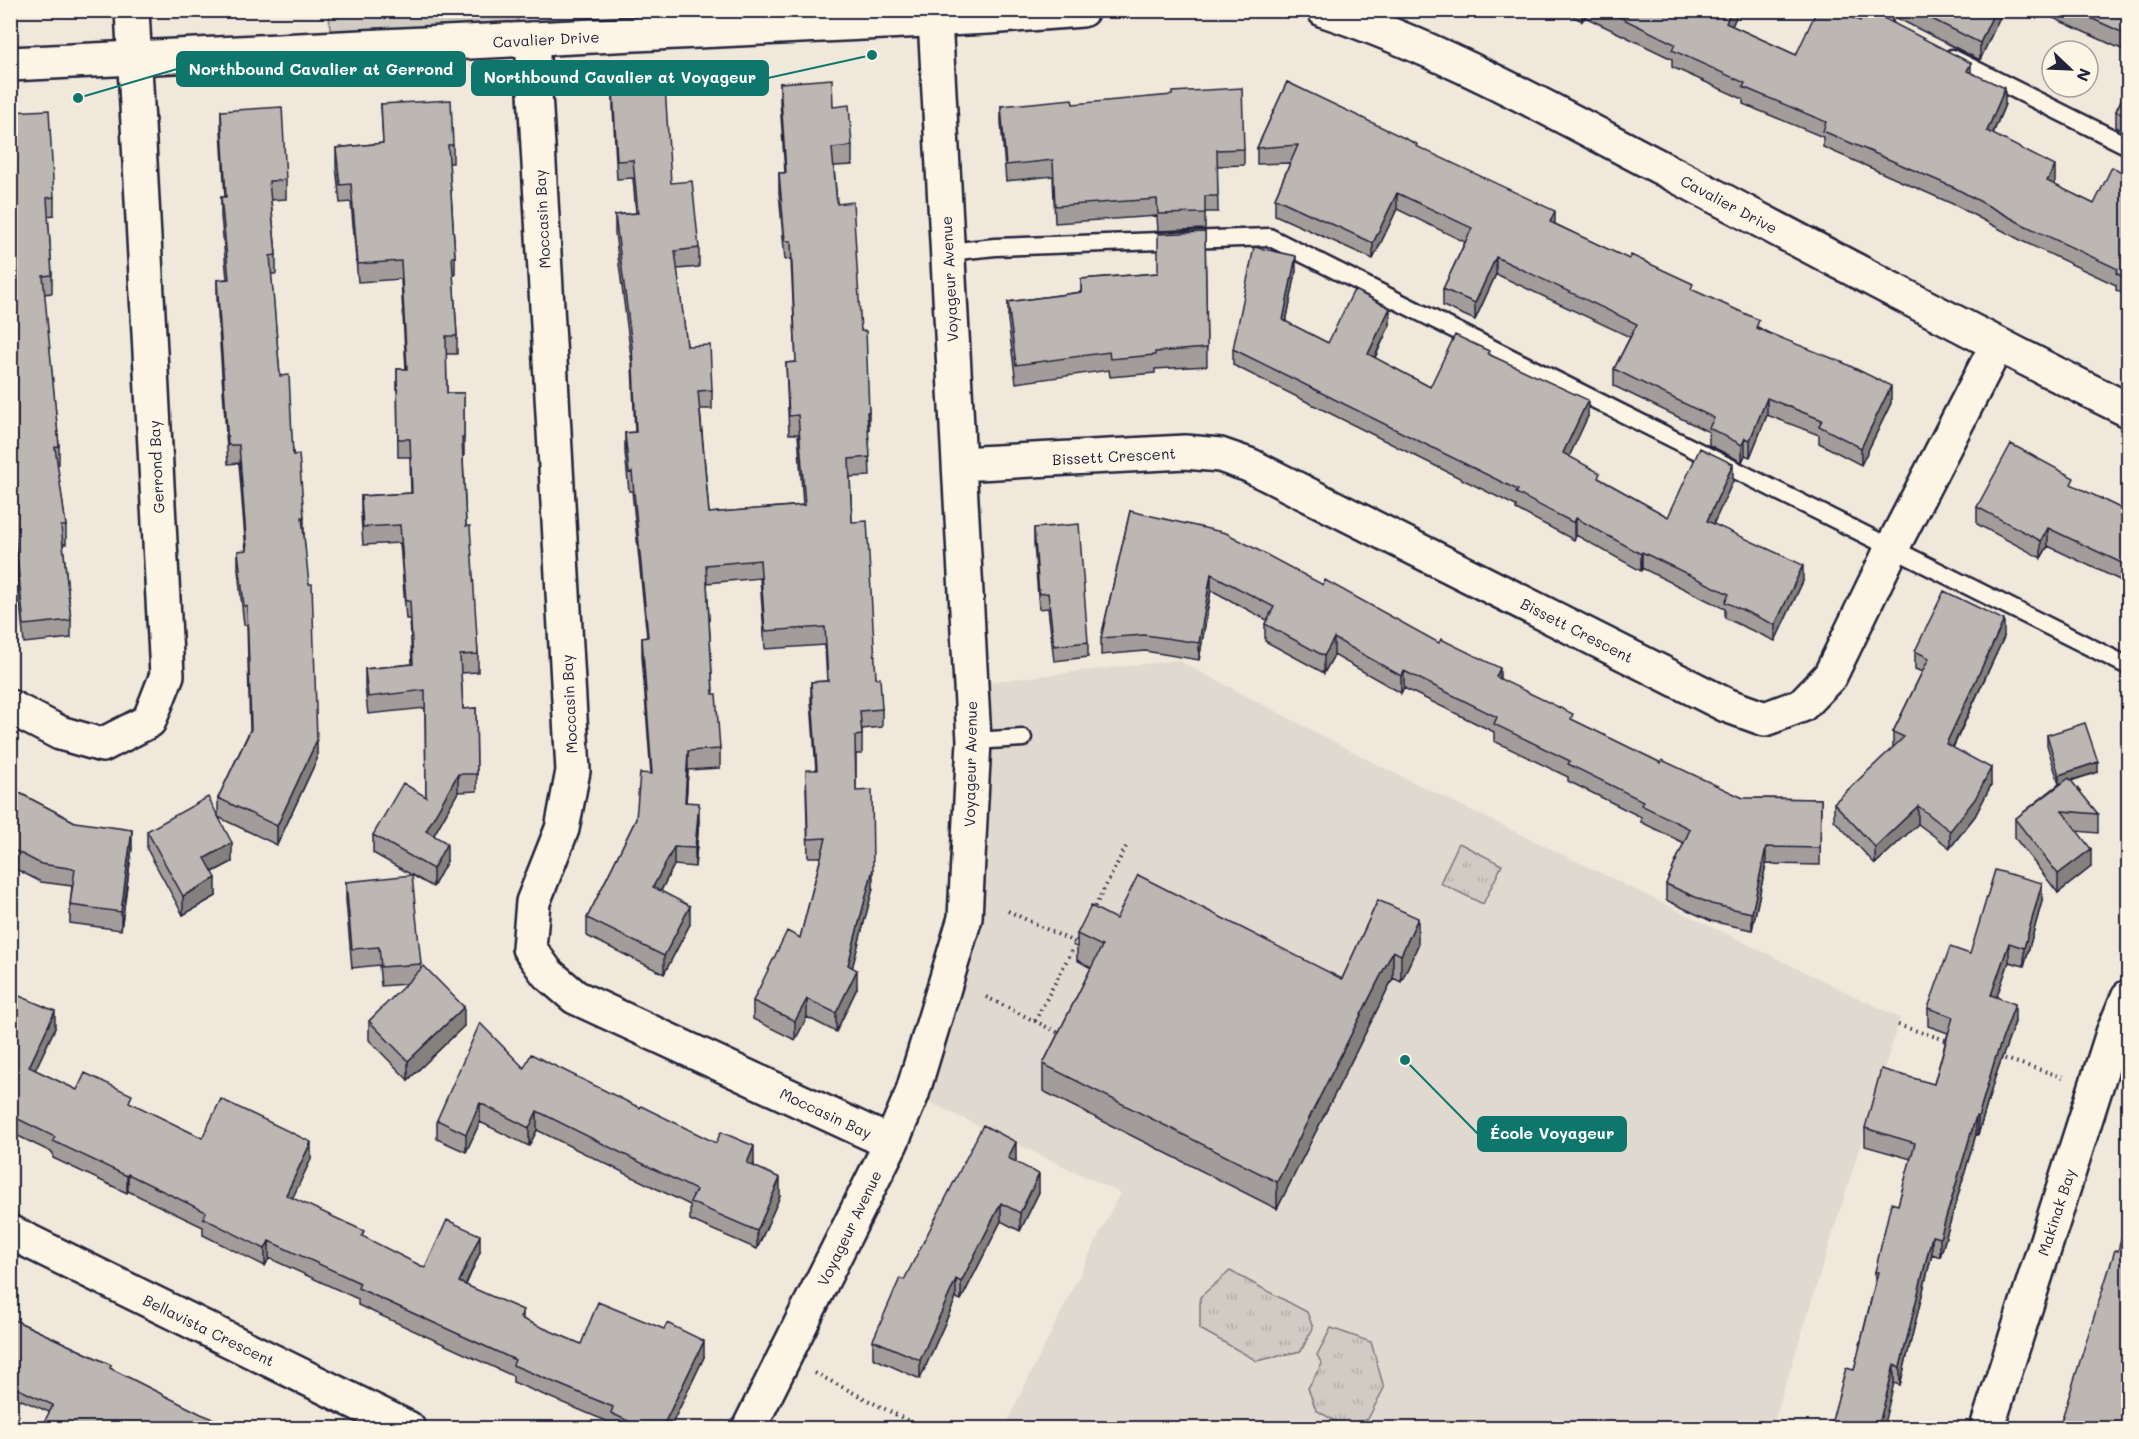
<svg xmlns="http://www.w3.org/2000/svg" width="2139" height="1439" viewBox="0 0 2139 1439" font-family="Mali,sans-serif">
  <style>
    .built { fill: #e0d9cf }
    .grass { fill: #d1cbc3; stroke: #7a767f; stroke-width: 1.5 }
    .park { fill: url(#park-tufts); stroke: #7a767f; stroke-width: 1.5 }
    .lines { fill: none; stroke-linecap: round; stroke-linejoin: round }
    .service-casing { stroke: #22223b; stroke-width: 21 }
    .minor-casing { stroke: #22223b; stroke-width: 38 }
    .tertiary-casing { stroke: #22223b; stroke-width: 38 }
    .path { stroke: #22223b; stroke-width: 4; stroke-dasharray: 1.5 4.5; stroke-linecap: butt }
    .service { stroke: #fcf5e5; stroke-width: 16 }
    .minor { stroke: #fcf5e5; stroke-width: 33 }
    .tertiary { stroke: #fcf5e5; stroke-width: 33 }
    .wall { fill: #a29d9a; stroke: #22223b; stroke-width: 1.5 }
    .shaded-wall { fill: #84807d; stroke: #22223b; stroke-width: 1.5 }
    .building { fill: #bcb7b3; stroke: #22223b; stroke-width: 1.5 }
    .labels { text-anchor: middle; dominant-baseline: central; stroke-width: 4.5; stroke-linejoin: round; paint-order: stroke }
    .street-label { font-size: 15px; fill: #22223b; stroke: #fcf5e5 }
    .leader { fill: none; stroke: #0f766e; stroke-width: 2 }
    .callout-dot { fill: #0f766e; stroke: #fcf5e5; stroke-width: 2 }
    .callout { fill: #0f766e; stroke: #0f766e; stroke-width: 2 }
    .callout-label { font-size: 16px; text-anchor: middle; font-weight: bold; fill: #fff }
  </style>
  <defs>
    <pattern id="park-tufts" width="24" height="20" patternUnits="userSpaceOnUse" patternTransform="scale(1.5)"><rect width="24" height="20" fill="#d1cbc3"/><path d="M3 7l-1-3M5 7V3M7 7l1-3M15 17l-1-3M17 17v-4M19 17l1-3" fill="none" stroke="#b3aea8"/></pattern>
  </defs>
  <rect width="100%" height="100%" fill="#efe8db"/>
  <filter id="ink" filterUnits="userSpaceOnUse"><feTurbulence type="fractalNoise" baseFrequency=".0167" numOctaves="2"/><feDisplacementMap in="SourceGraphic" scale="12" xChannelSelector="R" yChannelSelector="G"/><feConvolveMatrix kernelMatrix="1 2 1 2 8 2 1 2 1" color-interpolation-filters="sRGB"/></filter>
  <g filter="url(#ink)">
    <path class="built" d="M1178,660L1380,766L1900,1018L1772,1428H1004L1120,1193L912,1094L965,918L971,684Z"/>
    <path class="grass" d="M329,11H517L519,40L331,49Z"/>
    <path class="park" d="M1459,843L1502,865L1483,904L1440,883Z
      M1230,1271L1307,1312L1313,1328L1301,1351L1257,1361L1200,1329V1297Z
      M1331,1328L1371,1342L1384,1388L1368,1419L1345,1427L1316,1410L1308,1388L1322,1364L1317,1355Z"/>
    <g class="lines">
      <g class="service-casing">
        <path id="service" d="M1857,10L1884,24
          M1952,58L2128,146
          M948,252L995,247L1269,237L2128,666
          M974,741L1023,738"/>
      </g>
      <g class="minor-casing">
        <path id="minor" d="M532,39L573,771L562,829L533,902L529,948L547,973L575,997L891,1143
          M959,464L1185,452L1220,455L1249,465L1726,705L1765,719L1802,705L1830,676L1892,548L1997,345
          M10,707L60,733L102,745L149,721L167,675L132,10
          M10,1232L408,1428
          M749,1428L891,1143L912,1094L965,918L974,741L935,19
          M1987,1428L2113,1033L2128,997"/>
      </g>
      <g class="tertiary-casing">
        <path id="tertiary" d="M1324,10C1446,50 1559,115 1673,174C1824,254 1975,334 2128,410
          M10,64L988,17L1082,10"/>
      </g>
      <path class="path" d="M1008,911L1078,944
        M1092,912L1128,843
        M986,997L1061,1034
        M1035,1021L1079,937
        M1898,1025L1949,1041
        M1999,1057L2063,1077
        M815,1373L922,1428"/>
      <use href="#service" class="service"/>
      <use href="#minor" class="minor"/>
      <use href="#tertiary" class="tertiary"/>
    </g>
    <path class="wall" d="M1561,10H1739L1732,26L1796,55L1971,73L2005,104L1993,134L2055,183L2054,185L2094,204L2128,175V296L2116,290V285L2024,242L1955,205L1823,147V137L1743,104V99L1672,67V59L1585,17L1582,21Z
      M1881,10H2003L1980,60Z
      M2030,10H2128V52L2038,11L2037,14Z
      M1287,82L1417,147L1555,224L1693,290L1891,403L1861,465L1819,443V435L1767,415L1750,457L1745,455L1742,462L1709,445V432L1614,386V369L1630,337L1496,274L1475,320L1443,306V289L1465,242L1397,209L1373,259L1275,215V198L1290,163L1257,164V148Z
      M780,83L833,107L852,146V165L834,166L837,204L861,331L869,412V430L868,431L870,476L850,477L852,522L876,678L882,709V727L862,729V754H856V791L873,888L852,968L857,988L836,1032L807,1017L795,1040L753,1019V1001L800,938L821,857H808L806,788L816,770L811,701V682L827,681L825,645L765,649L760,578L707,583L713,694L720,749V768L688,770L686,802L699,821L695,867L674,865L661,891L690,924L664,974L587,936V918L636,819L651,774L642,656V638L647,637L632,491H629L625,452V433L635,432L632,364L615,233V215L636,213L633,178L617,179L613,108V90L671,183L699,248V267L677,269L687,346L712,390V409H700L709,513L803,505L798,434H789L786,363L796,362L791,259L785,260L779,192V173H785L780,101Z
      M2128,85V133L2116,127V111Z
      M381,104L453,145V163H449L455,257V275H453L457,336V354H446L447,393H464V456H463L466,526L478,654V672L461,673L463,709L476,708L477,791L458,792L434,835L447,861L433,887L373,853V835L426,797L425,708L368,714L365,687V669L412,664L410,619H406L400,543L363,545L361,514V496L411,493L410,457H398L397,369H406L401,279L358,282L351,202L340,203L336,166V148L383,143Z
      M1073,104L1244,149V165L1217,166L1218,212H1205V229L1158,231L1157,216L1055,223L1053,176L1006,181L1001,122V106Z
      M221,111L286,180V199L271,200L276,255V274H271L280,376L304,517V535L317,759L277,845L218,817L232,862L213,872L216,896L183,915L147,849V831L218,816V798L250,730L247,625H244L238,570V551H246L239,463L228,464L217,299V280L227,279L221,216V197H225L221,130Z
      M10,112L54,197V215L48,216L52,275V293L44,294L59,446V464L57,465L66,526V544H63L71,620V638L24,643L15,555L10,556V505H14L10,481Z
      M1205,232L1207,366L1155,369V373L1110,377L1109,370L1016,383L1008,320V302L1081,292V279L1158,273Z
      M1296,272L1286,322L1328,343L1390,324L1375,358L1430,387L1489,354L1588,416L1569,456L1600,479L1668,517L1733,481L1713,524L1803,581L1775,641L1725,618V609L1642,568L1641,571L1576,535L1574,540L1516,509V506L1233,365V349Z
      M2074,486L2128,512V584L2048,546L2041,558L1977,524V507Z
      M1130,511L1500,679L1573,720L1661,763L1743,798L1821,799L1820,865L1766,864L1752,930L1711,921L1666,900V884L1684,843L1641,822V817L1568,781V777L1494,741V732L1404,688L1401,693L1334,655L1324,673L1265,641V624L1267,620L1211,590L1199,660L1145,651L1101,655V638Z
      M1034,528L1088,642V657L1054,661L1048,608L1039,609L1034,543Z
      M2004,637L1953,748L1991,785L1975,816L1950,848L1918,824L1875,864L1834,820V803L1893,748V732L1922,672L1915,669V651Z
      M2047,735L2098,772L2071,781L2098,814V833L2077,831L2091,867L2058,893L2015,838V819L2059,784L2047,745Z
      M2128,783V836L2126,835V817Z
      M10,788L75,822L132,848L121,930L70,923V905L72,886L41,882L10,866Z
      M346,882L421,964V970L464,1026L408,1080L369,1040V1021L407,984L381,986L379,965L352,968L346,900Z
      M1378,900L1418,945L1401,982L1393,978L1277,1209L1043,1091V1064L1091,968L1077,960V934L1116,919L1342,979Z
      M2042,901L2024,966L2009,962L1996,997L2015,1022L1995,1077L1978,1135L1976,1134L1940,1257L1932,1254L1900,1385L1854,1370L1875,1283V1272L1898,1205L1911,1159L1865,1146V1128L1934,1084L1948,1033L1928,1026V1008Z
      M10,992L55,1028L35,1070L77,1090L132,1104L202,1138L311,1159L292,1198L364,1238L425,1268L480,1252L466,1285L523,1320L581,1344L704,1357L670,1428H611V1423L513,1382V1376L358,1305V1299L269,1258L265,1266L203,1235V1227L128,1191L127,1193L53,1158V1153L10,1132Z
      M524,1068L640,1108L754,1164V1166L780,1196L757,1249L690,1220V1205L537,1130L529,1146L480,1122L466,1152L437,1139V1120Z
      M1016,1161V1162L1039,1192L1020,1231L1001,1221L961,1300L956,1298L920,1379L873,1358V1340L904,1280Z
      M10,1318L111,1365L49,1412L10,1395Z"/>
    <path class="shaded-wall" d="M1582,10H1585V17L1582,21Z
      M1731,10H1739L1726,40V23Z
      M1995,10H2003L1980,60V43Z
      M1971,63V79L1967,71Z
      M2005,88V104L1987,147V131Z
      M2055,166V183L2047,198V181Z
      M1397,193V209L1373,259V243Z
      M1555,211V228L1550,222Z
      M1296,256V272L1283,337V320Z
      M1496,257V274L1475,320V303Z
      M1390,308V324L1368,371V354Z
      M1891,386V403L1861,465V448Z
      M1767,398V415L1750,457V440Z
      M1588,400V416L1563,470V453Z
      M1745,438V455L1742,462V445Z
      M1733,464V481L1707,538V521Z
      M1576,518V535L1574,540V523Z
      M2048,528V546L2041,558V541Z
      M1642,552V568L1641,571V554Z
      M1803,565V581L1775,641V625Z
      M1211,574V590L1199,660V643Z
      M2004,620V637L1946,761V744Z
      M1334,638V655L1324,673V656Z
      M1500,668V685L1496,677Z
      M1404,671V688L1401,693V676Z
      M317,740V759L277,845V826Z
      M688,751V770L685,820V802Z
      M2098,762V772L2059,784V775Z
      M1991,768V785L1975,816L1950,848V831Z
      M458,774V792L426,849V831Z
      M699,803V821L695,867V848Z
      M1918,806V824L1875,864V847Z
      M132,830V848L121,930V912Z
      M232,843V862L205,876V858Z
      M447,843V861L433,887V869Z
      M674,847V865L653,906V887Z
      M1766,847V864L1752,930V913Z
      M2091,849V867L2058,893V874Z
      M873,869V888L848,984V965Z
      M216,878V896L183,915V896Z
      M2042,883V901L2024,966V948Z
      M690,906V924L664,974V956Z
      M1418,918V945L1401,982V955Z
      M2009,943V962L1991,1013V995Z
      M1393,951V978L1277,1209V1182Z
      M857,970V988L836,1032V1013Z
      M807,999V1017L795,1040V1021Z
      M2015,1004V1022L1995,1077L1978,1135V1117L1995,1059Z
      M464,1007V1026L408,1080V1061Z
      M55,1011V1028L29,1083V1067Z
      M480,1103V1122L466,1152V1134Z
      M537,1111V1130L529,1146V1128Z
      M1976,1116V1134L1940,1257V1238Z
      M311,1142V1159L286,1212V1195Z
      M1016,1142V1161L1008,1177V1158Z
      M754,1146V1164L747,1182V1163Z
      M128,1174V1191L127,1193V1176Z
      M1039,1174V1192L1020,1231V1213Z
      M780,1178V1196L757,1249V1231Z
      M1001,1203V1221L961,1300V1282Z
      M480,1235V1252L459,1299V1282Z
      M1932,1236V1254L1900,1385V1367Z
      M269,1241V1258L265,1266V1249Z
      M956,1279V1298L920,1379V1360Z
      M523,1310V1327L520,1318Z
      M704,1341V1357L670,1428H662Z
      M1894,1365V1383L1883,1428H1878Z"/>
    <path class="building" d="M1605,10H1731L1726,23L1796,55L1817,10H1837L1860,21L1865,10H1868L1971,63L1967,71L2005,88L1987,131L2055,166L2047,181L2094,204L2112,167L2128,175V280L2116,273L2118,269L2024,225L1955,188L1823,131L1826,122L1743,87L1745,83L1672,50L1675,44Z
      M1914,10H1995L1980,43Z
      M2073,10H2128V35Z
      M832,79L833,107L849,105L852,146L832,148L837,204L853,202L861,331H866L869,412H867L870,457L849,459L852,522L867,521L876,678H880L882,709L860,711L862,735L855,736L856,791L872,790L873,869L848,965L857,970L836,1013L807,999L795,1021L753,1001L787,931L800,938L826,838L808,839L806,770H817L811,682L828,681L825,627L765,631L760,560L706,565L713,694H716L720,749L688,751L685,802L699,803L695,848L674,847L653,887L690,906L664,956L587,918L636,819L640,773L652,774L642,638L648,637L632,472L629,473L625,433L636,432L632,346L615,215L638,213L633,160L617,161L613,90L665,86L671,183L692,181L699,248L675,251L687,346L710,345L712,390L698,391L709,513L805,505L798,415L789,416L786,363L796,362L791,241H785L779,173H786L780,83Z
      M1287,82L1417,144L1416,146L1555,211L1550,222L1629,259L1631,255L1693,284L1691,289L1759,320L1756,328L1844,363L1891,386L1861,448L1819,426L1822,420L1767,398L1750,440L1745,438L1742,445L1709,428L1714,418L1614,369L1637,324L1496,257L1475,303L1443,289L1472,228L1397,193L1373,243L1275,198L1298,145L1257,148Z
      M2128,85V116L2116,111Z
      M1242,88L1244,149L1217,150L1218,196H1205V213L1158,214L1157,199L1055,206L1053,160L1006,165L1001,106L1072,99L1073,104L1172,95V92Z
      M451,100L453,145H448L455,257H452L457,336H446L447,393H464V438H462L466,526H470L478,654L460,655L463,709L476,708L477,774H458L426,831L447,843L433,869L373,835L403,783L426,797L425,690L368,697L365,669L413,664L410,601H406L400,525L363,527L361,496L412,493L410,439H398L397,369H407L401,261L358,264L351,184L340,185L336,148L383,143L381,104Z
      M282,107L286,180L269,181L276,255L270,256L280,376L289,375L293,455L299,454L304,517H302L309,584H312L317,740L277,826L218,798L251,729L247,606H244L238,551L247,550L239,445H228L217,280L229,279L221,197H226L221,111Z
      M49,110L54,197L47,198L52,275L43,276L59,446L55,447L66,526H61L71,620L24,625L15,537L10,538V505L16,504L10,463V112Z
      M1205,232L1207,348L1155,352V355L1110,359L1109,352L1016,365L1008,302L1082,292L1081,279L1158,273V234Z
      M1254,247L1296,256L1283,320L1328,343L1354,290L1390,308L1368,354L1430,387L1455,335L1489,351L1488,354L1588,400L1563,453L1600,473L1598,478L1668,517L1700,448L1733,464L1707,521L1803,565L1775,625L1725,602L1729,594L1642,552L1641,554L1576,518L1574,523L1516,493L1518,490L1233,349Z
      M2011,444L2074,478L2071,484L2128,512V566L2048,528L2041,541L1977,507Z
      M1130,511L1226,533L1323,585L1325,580L1439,643L1441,639L1500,668L1496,677L1573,714L1571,719L1661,763L1662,760L1743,798L1821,799L1820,848L1766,847L1752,913L1711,904L1666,884L1690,829L1641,805L1643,801L1568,764L1570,761L1494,724L1497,717L1404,671L1401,676L1334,638L1324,656L1265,624L1274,607L1211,574L1199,643L1145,635L1101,638Z
      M1079,524L1088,642L1054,646L1048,593L1039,594L1034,528Z
      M1944,591L2004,620L1946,744L1991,768L1975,799L1950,831L1918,806L1875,847L1834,803L1904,737L1893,732L1929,658L1915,651Z
      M2085,723L2098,762L2059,775L2047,735Z
      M2069,778L2098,814L2062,811L2091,849L2058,874L2015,819Z
      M2128,783V817H2126Z
      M10,788L75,822L132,830L121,912L70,905L75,869L41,864L10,848Z
      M208,797L232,843L205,858L216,878L183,896L147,831Z
      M1995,870L2042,883L2024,948L2009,943L1991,995L2015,1004L1995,1059L1978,1117L1976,1116L1940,1238L1932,1236L1900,1367L1894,1365L1878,1428H1830L1846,1368L1854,1370L1878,1272H1875L1891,1203L1898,1205L1915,1143L1865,1128L1881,1069L1934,1084L1953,1017L1928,1008L1950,947L1970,954Z
      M412,875L421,964L381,967L379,947L352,949L346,882Z
      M1138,875L1342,979L1378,900L1418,918L1401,955L1393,951L1277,1182L1043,1064L1102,946L1077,934L1091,906L1116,919Z
      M424,966L464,1007L408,1061L369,1021Z
      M10,992L55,1011L29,1067L77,1090L85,1073L132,1095L129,1102L202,1138L221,1099L311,1142L286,1195L364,1231L362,1236L425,1268L447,1220L480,1235L459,1282L523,1310L520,1318L581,1344L598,1302L664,1329L667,1323L704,1341L662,1428H643L611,1413L613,1407L513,1365L515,1360L358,1288L360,1283L269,1241L265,1249L203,1218L206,1212L128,1174L127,1176L53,1141L55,1137L10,1115Z
      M480,1023L524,1068L531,1054L640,1108L641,1106L716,1143L721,1132L754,1146L747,1163L780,1178L757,1231L690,1202L696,1190L537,1111L529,1128L480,1103L466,1134L437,1120Z
      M983,1125L1016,1142L1008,1158L1039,1174L1020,1213L1001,1203L961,1282L956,1279L920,1360L873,1340L900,1278L904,1280Z
      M2128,1210V1428H2059L2115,1250L2118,1251Z
      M10,1318L111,1365L110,1368L201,1414L236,1428H41L53,1405L10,1385Z
      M853,1425L860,1428H851Z"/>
  </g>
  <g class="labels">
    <g class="street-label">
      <text transform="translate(546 39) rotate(-3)">Cavalier Drive</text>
      <text transform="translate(1729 204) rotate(28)">Cavalier Drive</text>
      <text transform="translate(542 219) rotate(-93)">Moccasin Bay</text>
      <text transform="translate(949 279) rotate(-93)">Voyageur Avenue</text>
      <text transform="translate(1114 456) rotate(-3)">Bissett Crescent</text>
      <text transform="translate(156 467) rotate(-93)">Gerrond Bay</text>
      <text transform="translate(1577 630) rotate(27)">Bissett Crescent</text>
      <text transform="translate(569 704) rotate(-93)">Moccasin Bay</text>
      <text transform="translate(970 764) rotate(-89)">Voyageur Avenue</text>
      <text transform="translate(826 1113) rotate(25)">Moccasin Bay</text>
      <text transform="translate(2056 1212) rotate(-72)">Makinak Bay</text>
      <text transform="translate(849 1228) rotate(-64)">Voyageur Avenue</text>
      <text transform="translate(209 1330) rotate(26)">Bellavista Crescent</text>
    </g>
  </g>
  <path class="leader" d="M78 98L177 69M872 55L768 78M1405 1060L1478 1134"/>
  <g class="callout-dot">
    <circle cx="78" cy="98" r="6"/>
    <circle cx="872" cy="55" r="6"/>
    <circle cx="1405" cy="1060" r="6"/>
  </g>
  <g class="callout">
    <rect x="177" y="52" width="288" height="34" rx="6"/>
    <rect x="472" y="61" width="296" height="34" rx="6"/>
    <rect x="1478" y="1117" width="148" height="34" rx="6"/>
  </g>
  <g class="callout-label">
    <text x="321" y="75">Northbound Cavalier at Gerrond</text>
    <text x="620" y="83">Northbound Cavalier at Voyageur</text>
    <text x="1552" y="1139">École Voyageur</text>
  </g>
  <rect width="2139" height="1439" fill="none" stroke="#fcf5e5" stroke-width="36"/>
  <rect x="18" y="18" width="2103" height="1403" fill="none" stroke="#22223b" stroke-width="2" filter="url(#ink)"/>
  <g transform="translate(2070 69) rotate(113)"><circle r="28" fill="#fcf5e5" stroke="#a5a1a1" stroke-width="1.5"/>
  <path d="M0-4.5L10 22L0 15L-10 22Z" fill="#22223b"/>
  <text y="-9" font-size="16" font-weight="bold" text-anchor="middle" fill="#22223b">N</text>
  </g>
</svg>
